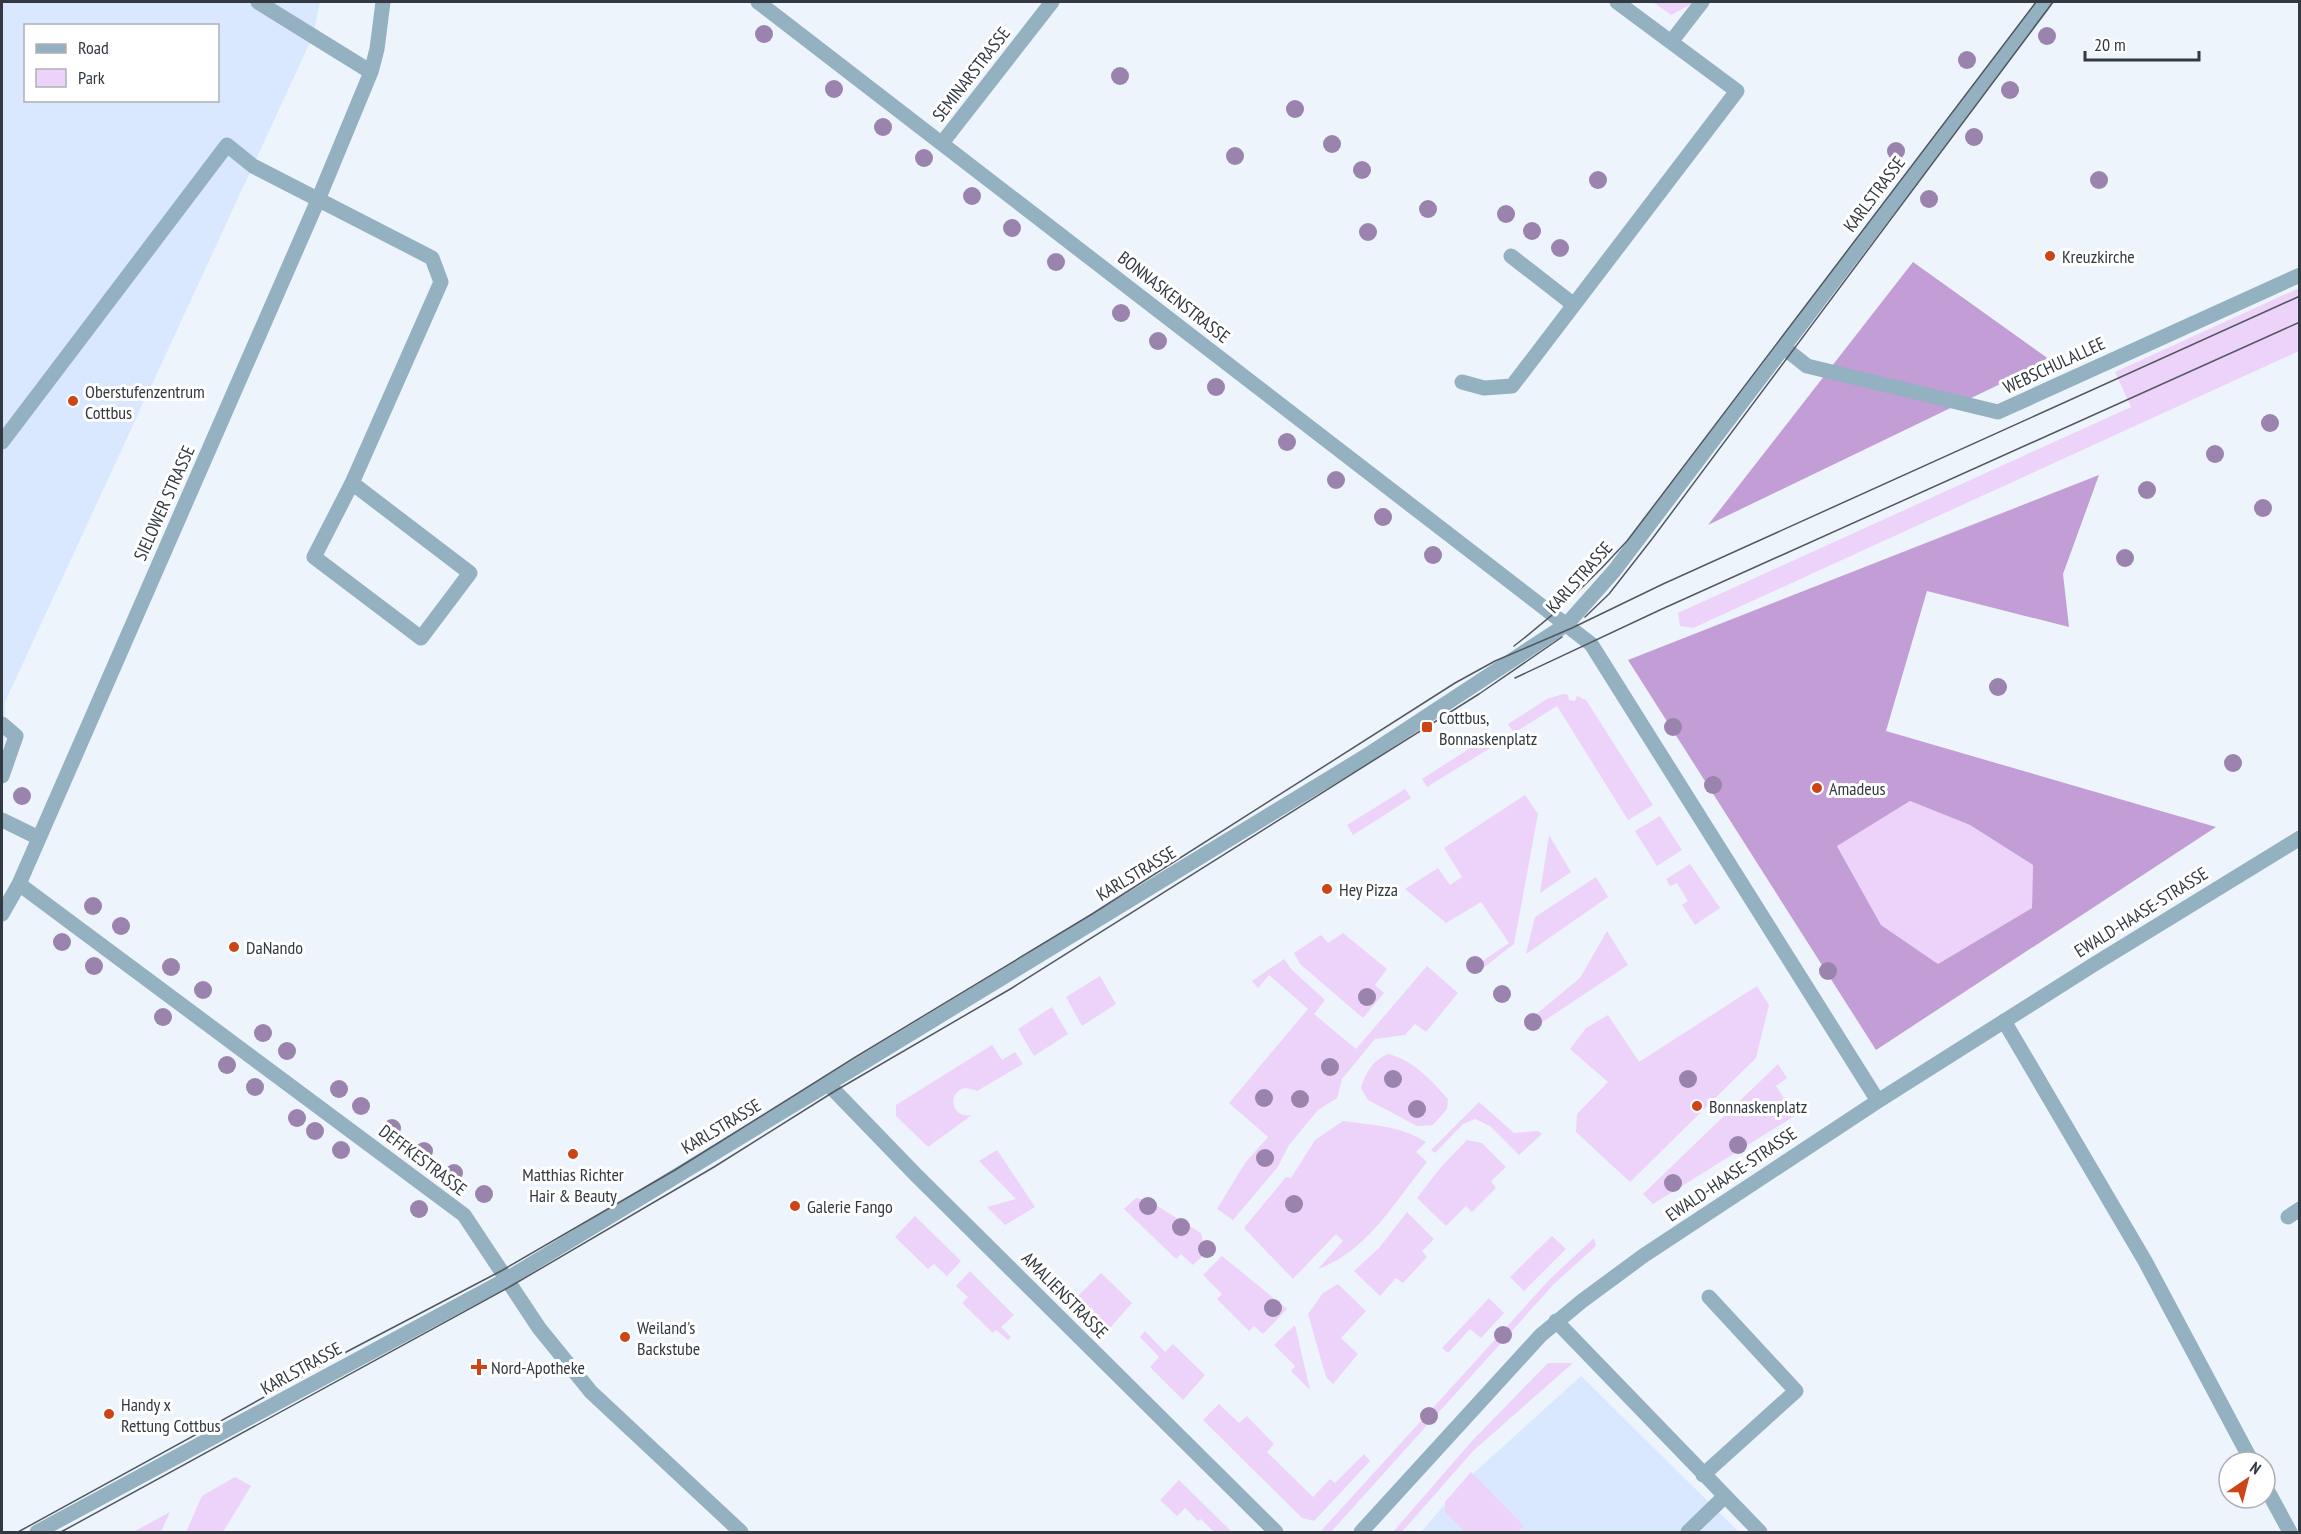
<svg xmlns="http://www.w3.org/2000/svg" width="2301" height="1534" viewBox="0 0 2301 1534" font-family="'PT Sans Narrow',sans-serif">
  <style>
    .built { fill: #d9e8fe; fill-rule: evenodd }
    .green { fill: #edd2fa }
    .forest { fill: #c39dd6; fill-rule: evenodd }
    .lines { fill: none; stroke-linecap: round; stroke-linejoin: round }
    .minor { stroke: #93b1c1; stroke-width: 15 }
    .tram { stroke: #525860; stroke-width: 1.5 }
    .tree { fill: #9a83ac }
    .poi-dot { fill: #cc4516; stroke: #fff; stroke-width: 2 }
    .labels { text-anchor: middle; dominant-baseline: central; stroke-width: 6; stroke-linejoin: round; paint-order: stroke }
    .street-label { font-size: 18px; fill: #333941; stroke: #fff }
    .poi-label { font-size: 18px; fill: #333941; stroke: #fff; text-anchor: start }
  </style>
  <rect width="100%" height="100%" fill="#eef4fc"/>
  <path class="built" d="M2,2H320L313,36L5,702V741L2,750ZM26,26H218V100H26Z
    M1581,1376L1739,1532H1421L1465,1481Z"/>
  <path class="green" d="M1653,2H1695L1671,15Z
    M2299,288V351L1693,628L1680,626L1678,613L2131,407L2115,372Z
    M1563,694L1568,695L1569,700L1575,701L1577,696L1586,700L1653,805L1628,820L1557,706L1514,733L1508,724L1547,699Z
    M1494,733L1500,742L1427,787L1422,779Z
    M1405,789L1411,798L1353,835L1347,825Z
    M1525,795L1538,814L1514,944L1478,972L1472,964L1476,961L1478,964L1509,943L1481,902L1446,923L1405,889L1438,868L1450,885L1462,877L1444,848Z
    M1910,801L1970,825L2033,865L2032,908L1938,964L1881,925L1837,845Z
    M1660,816L1682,850L1657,866L1635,831Z
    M1549,835L1571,872L1540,893Z
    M1690,864L1720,908L1695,925L1682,905L1688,901L1677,883L1670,886L1666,879Z
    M1596,877L1608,897L1526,954L1535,917Z
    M1607,931L1628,965L1541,1023L1534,1016L1580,978Z
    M1343,933L1387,969L1375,985L1384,993L1363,1018L1300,964L1294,953L1321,935L1328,943Z
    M1284,959L1292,970L1325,1000L1314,1014L1356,1049L1427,966L1458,993L1426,1032L1415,1024L1405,1035L1375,1039L1342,1079L1337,1098L1318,1110L1289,1145L1277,1168L1233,1220L1217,1209L1245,1163L1268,1137L1229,1103L1308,1009L1269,975L1258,988L1252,981Z
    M1100,976L1116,1004L1082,1026L1066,997Z
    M1757,986L1769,1005L1756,1058L1630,1182L1576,1132L1577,1114L1608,1082L1570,1049L1586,1028L1608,1015L1639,1062Z
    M1052,1007L1068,1034L1034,1056L1018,1029Z
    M992,1045L1002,1060L1015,1052L1023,1064L977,1091C949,1077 944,1120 972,1115L928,1147L896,1116V1105Z
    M1388,1054C1413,1060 1431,1080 1448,1099L1447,1109L1433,1125L1417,1126L1368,1100L1361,1088C1366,1072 1372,1061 1388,1054Z
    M1778,1064L1787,1078L1776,1086L1796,1115L1653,1204L1643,1194Z
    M1479,1102L1514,1133L1538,1131L1542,1134L1519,1155L1490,1126L1475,1119L1463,1124L1435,1153L1431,1150Z
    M1343,1121C1372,1125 1401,1126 1426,1142L1416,1152L1427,1162C1396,1200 1367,1252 1318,1269L1343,1241L1336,1234L1293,1279L1244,1228L1286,1177L1291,1178L1315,1140Z
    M1467,1140L1482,1143L1506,1167L1491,1181L1496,1188L1472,1212L1466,1206L1446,1226L1417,1198L1441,1167Z
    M997,1150L1035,1207L1005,1225L987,1207L1016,1199L979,1161Z
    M1136,1198L1149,1201L1201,1233L1203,1242L1211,1248L1193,1265L1181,1254L1176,1259L1124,1209Z
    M1407,1212L1434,1239L1422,1251L1427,1257L1403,1283L1396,1278L1380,1296L1354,1271L1379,1248Z
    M915,1216L961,1261L947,1276L934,1264L928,1269L895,1237Z
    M1552,1236L1566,1249L1524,1291L1510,1277Z
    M1594,1238L1596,1246L1554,1284L1331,1532H1320L1550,1279Z
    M1222,1256L1287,1309L1263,1334L1254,1326L1249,1331L1217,1299L1222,1294L1203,1275Z
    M970,1271L1014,1315L1001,1327L1011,1337L1008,1340L996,1330L993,1333L962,1303L968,1297L956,1286Z
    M1101,1273L1132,1303L1110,1328L1078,1296Z
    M1338,1284L1366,1311L1341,1338L1358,1354L1333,1384L1326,1377L1308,1314L1323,1293Z
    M1489,1298L1504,1313L1481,1338L1470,1329L1448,1353L1442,1348Z
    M1295,1325L1310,1390L1291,1371L1295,1366L1274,1345Z
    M1145,1331L1165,1352L1173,1344L1205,1375L1183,1400L1150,1367L1159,1357L1140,1337Z
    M1548,1363H1573L1473,1451L1402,1532H1393L1471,1442Z
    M1219,1404L1239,1423L1247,1416L1274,1444L1267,1452L1313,1497L1330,1479L1335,1483L1364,1454L1370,1461L1314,1521L1302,1518L1203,1420Z
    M1471,1472L1524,1526L1517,1532H1465L1445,1512V1502Z
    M235,1477L251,1486L223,1532H186L202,1496Z
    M1179,1480L1232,1532H1214L1201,1519L1198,1521L1185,1508L1177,1516L1160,1500Z
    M170,1512L161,1532H133Z"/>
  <path class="forest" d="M1913,262L2050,360L1708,525Z
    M2099,475L2063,574L2069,627L1927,591L1886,731L2216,827L1876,1050L1628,660ZM1910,801L1970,825L2033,865L2032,908L1938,964L1881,925L1837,846Z"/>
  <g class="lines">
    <path class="minor" d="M258,2L371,72
      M758,2L1591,644L1878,1101
      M1671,42L1702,2
      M942,143L1052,2
      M1511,256L1574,305
      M1783,347L1807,366L1998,412L2300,275
      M1462,382L1484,388L1512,386L1737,91L1617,2
      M2,442L227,145L253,166L432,258L441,282L352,483L314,557L421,638L470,573L352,483
      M2,724L16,736L2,776
      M2,820L39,838
      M19,884L464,1215L539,1328L591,1392L741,1532
      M2,914L19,884L318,200L371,72L377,49L383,2
      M2004,1021L2145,1261L2252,1462
      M828,1084L916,1175L1276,1532
      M2288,1217L2300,1209
      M1556,1321L1760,1532
      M1703,1475L1796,1391L1709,1297
      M2265,1486L2290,1532
      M37,1532L507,1279L828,1084L1366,756L1567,624L1614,571L2045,2
      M1361,1532L1541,1335L1582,1301L1643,1256L1878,1101L2093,965L2300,838
      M1688,1532L1724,1497"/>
    <path class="tram" d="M1585,617L1609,594L1652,539L2053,2
      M1514,646C1556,614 1592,580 1627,541L2036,2
      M1515,678L1662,609L2300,322
      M18,1532L350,1350L501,1271L675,1170L854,1058L1092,914L1455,683L1495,661L1572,628L1663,584L2300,296
      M61,1532L511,1286L714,1167L835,1091L1012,988L1479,694L1562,637"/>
  </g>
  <g class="tree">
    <circle cx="764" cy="34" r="9"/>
    <circle cx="2047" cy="36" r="9"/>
    <circle cx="1967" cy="60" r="9"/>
    <circle cx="1120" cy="76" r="9"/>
    <circle cx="834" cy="89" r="9"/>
    <circle cx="2010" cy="90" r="9"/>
    <circle cx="1295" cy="109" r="9"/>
    <circle cx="883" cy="127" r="9"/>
    <circle cx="1974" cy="137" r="9"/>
    <circle cx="1332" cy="144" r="9"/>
    <circle cx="1896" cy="151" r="9"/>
    <circle cx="1235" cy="156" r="9"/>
    <circle cx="924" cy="158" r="9"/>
    <circle cx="1362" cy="170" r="9"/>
    <circle cx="1598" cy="180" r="9"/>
    <circle cx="2099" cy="180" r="9"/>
    <circle cx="972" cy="196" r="9"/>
    <circle cx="1929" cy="199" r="9"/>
    <circle cx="1428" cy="209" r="9"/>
    <circle cx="1506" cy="214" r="9"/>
    <circle cx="1012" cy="228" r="9"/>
    <circle cx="1532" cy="231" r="9"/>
    <circle cx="1368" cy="232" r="9"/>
    <circle cx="1560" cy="248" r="9"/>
    <circle cx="1056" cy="262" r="9"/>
    <circle cx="1121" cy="313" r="9"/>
    <circle cx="1158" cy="341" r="9"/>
    <circle cx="1216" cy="387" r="9"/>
    <circle cx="2270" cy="423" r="9"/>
    <circle cx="1287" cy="442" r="9"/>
    <circle cx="2215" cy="454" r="9"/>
    <circle cx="1336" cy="480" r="9"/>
    <circle cx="2147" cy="490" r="9"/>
    <circle cx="2263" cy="508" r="9"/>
    <circle cx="1383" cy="517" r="9"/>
    <circle cx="1433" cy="555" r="9"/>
    <circle cx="2125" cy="558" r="9"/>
    <circle cx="1998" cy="687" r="9"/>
    <circle cx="1673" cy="727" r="9"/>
    <circle cx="2233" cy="763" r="9"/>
    <circle cx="1713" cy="785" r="9"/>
    <circle cx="22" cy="796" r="9"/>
    <circle cx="93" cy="906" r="9"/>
    <circle cx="121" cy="926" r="9"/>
    <circle cx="62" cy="942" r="9"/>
    <circle cx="1475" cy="965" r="9"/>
    <circle cx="94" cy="966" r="9"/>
    <circle cx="171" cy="967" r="9"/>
    <circle cx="1828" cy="971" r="9"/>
    <circle cx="203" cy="990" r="9"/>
    <circle cx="1502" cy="994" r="9"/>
    <circle cx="1367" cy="997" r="9"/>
    <circle cx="163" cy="1017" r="9"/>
    <circle cx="1533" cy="1022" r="9"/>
    <circle cx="263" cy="1033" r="9"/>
    <circle cx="287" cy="1051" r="9"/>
    <circle cx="227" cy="1065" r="9"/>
    <circle cx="1330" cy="1067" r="9"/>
    <circle cx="1393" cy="1079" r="9"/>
    <circle cx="1688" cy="1079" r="9"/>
    <circle cx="255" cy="1087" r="9"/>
    <circle cx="339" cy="1089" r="9"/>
    <circle cx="1264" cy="1098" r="9"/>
    <circle cx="1300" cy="1099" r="9"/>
    <circle cx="361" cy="1106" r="9"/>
    <circle cx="1417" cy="1109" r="9"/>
    <circle cx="297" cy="1118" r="9"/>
    <circle cx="392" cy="1128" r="9"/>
    <circle cx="315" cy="1131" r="9"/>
    <circle cx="1738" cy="1145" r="9"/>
    <circle cx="341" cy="1150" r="9"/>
    <circle cx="424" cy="1151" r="9"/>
    <circle cx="1265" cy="1158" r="9"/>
    <circle cx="454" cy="1173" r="9"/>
    <circle cx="1673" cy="1183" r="9"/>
    <circle cx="484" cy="1194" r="9"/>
    <circle cx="1294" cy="1204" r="9"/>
    <circle cx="1148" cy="1206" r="9"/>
    <circle cx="419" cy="1209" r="9"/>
    <circle cx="1181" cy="1227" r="9"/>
    <circle cx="1207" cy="1249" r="9"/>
    <circle cx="1273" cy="1308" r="9"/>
    <circle cx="1503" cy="1335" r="9"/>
    <circle cx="1429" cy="1416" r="9"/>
  </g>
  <g class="poi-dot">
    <circle cx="2050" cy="256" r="6"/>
    <circle cx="73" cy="401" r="6"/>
    <rect x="1421" y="721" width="12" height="12" rx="3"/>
    <circle cx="1817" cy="788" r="6"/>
    <circle cx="1327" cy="889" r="6"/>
    <circle cx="234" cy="947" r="6"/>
    <circle cx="1697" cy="1106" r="6"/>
    <circle cx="573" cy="1154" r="6"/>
    <circle cx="795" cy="1206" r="6"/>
    <circle cx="625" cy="1337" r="6"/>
    <path d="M476 1358h6v6h6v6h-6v6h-6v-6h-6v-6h6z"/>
    <circle cx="109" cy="1414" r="6"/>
  </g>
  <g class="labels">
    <g class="street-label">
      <text transform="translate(971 74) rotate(-52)">SEMINARSTRASSE</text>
      <text transform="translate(1874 194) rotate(-53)">KARLSTRASSE</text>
      <text transform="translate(1174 297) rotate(38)">BONNASKENSTRASSE</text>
      <text transform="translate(2054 365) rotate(-25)">WEBSCHULALLEE</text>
      <text transform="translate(164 503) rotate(-66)">SIELOWER STRASSE</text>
      <text transform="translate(1579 577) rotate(-48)">KARLSTRASSE</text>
      <text transform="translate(1136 873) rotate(-31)">KARLSTRASSE</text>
      <text transform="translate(2141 912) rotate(-32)">EWALD-HAASE-STRASSE</text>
      <text transform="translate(721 1126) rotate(-31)">KARLSTRASSE</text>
      <text transform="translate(423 1160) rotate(37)">DEFFKESTRASSE</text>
      <text transform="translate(1731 1174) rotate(-34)">EWALD-HAASE-STRASSE</text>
      <text transform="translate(1065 1295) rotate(45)">AMALIENSTRASSE</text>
      <text transform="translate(301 1368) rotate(-29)">KARLSTRASSE</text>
    </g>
    <g class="poi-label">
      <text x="2062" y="256">Kreuzkirche</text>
      <text x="85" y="391">Oberstufenzentrum<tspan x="85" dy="21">Cottbus</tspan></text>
      <text x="1439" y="717">Cottbus,<tspan x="1439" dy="21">Bonnaskenplatz</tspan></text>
      <text x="1829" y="788">Amadeus</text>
      <text x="1339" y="889">Hey Pizza</text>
      <text x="246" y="947">DaNando</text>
      <text x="1709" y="1106">Bonnaskenplatz</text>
      <text x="573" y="1174" text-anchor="middle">Matthias Richter<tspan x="573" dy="21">Hair &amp; Beauty</tspan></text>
      <text x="807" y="1206">Galerie Fango</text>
      <text x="637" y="1327">Weiland's<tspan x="637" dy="21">Backstube</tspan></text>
      <text x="491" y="1367">Nord-Apotheke</text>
      <text x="121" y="1404">Handy x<tspan x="121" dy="21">Rettung Cottbus</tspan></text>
    </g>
  </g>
  <rect width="2301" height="1534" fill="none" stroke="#333941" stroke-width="6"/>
  <rect x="24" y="24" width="195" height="78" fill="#ffffff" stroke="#adb0b3" stroke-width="1.5"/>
  <rect x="36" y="44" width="30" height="9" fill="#93b1c1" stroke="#adb0b3" stroke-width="1.5"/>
  <text x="78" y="54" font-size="18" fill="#333941">Road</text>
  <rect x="36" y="69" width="30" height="18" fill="#edd2fa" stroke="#adb0b3" stroke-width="1.5"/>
  <text x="78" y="84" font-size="18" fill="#333941">Park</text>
  <g transform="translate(2247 1480) rotate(35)"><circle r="28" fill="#ffffff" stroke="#adb0b3" stroke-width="1.5"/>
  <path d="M0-4.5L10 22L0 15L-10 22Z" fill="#cc4516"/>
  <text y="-9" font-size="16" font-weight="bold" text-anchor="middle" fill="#333941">N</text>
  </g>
  <path d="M2085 51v9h114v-9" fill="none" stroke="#333941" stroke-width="3"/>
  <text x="2094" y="51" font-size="18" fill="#333941" stroke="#ffffff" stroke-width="4.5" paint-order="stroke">20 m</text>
</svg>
